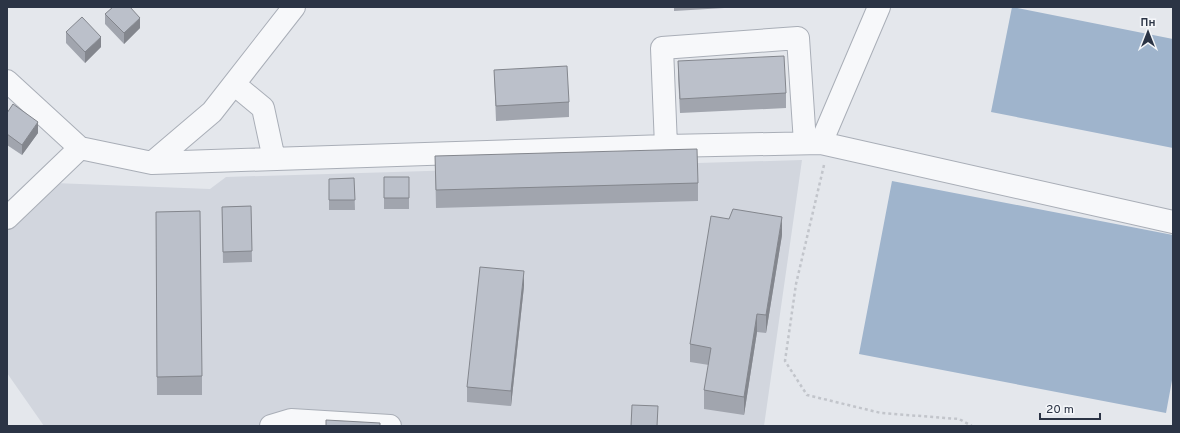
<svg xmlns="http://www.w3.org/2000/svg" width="1180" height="433" viewBox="0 0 1180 433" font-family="Overpass,sans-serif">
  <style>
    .built { fill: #d2d6de }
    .water { fill: #9fb4cc }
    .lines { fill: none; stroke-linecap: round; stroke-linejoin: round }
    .minor-casing { stroke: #a9aeb7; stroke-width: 24 }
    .path { stroke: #c2c5cb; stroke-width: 2.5; stroke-dasharray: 3 3; stroke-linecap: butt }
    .minor { stroke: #f7f8fa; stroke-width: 22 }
    .wall { fill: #a1a5ae }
    .shaded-wall { fill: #83868d }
    .building { fill: #bbc0ca; stroke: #83868d }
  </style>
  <rect width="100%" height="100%" fill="#e4e7ec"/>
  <path class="built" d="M802,160L764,426H44L7,373V227L54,183L210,189L226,177Z"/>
  <path class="water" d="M1012,7L1173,39V148L991,112Z
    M892,181L1173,235V375L1166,413L859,354Z"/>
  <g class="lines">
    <g class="minor-casing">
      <path id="minor" d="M7,81L80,148
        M234,84L263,108L274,159
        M821,143L879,7
        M666,146L662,48L798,38L805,143
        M80,148L152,163L666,146L821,143L1173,222
        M152,163L212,112L294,7
        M7,218L80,148
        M271,426L291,420L390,426"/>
    </g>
    <path class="path" d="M824,165L796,284L785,361L807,395L881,413L959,419L972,426"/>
    <use href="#minor" class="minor"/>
  </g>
  <path class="wall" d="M674,7H741L674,11Z
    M105,14L140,28L124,44L105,24Z
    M66,32L101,47L85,63L66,43Z
    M678,61L786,93V108L680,113L678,76Z
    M494,70L569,102V117L496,121Z
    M7,113L38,133L22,155L7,145Z
    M435,156L698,183V201L436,208Z
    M384,177H409V209H384Z
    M354,178L355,210H329V179Z
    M251,206L252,262L223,263L222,207Z
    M156,212L202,376V395H157Z
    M782,235L766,333L757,332L744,415L704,409V390L709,365L690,362V344Z
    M524,286L511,406L467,402V387Z"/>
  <path class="shaded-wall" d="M140,18V28L124,44V33Z
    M101,37V47L85,63V52Z
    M38,122V133L22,155V145Z
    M782,217V235L766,333V315Z
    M524,271V286L511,406V391Z
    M757,314V332L744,415V397Z"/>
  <path class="building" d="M113,7H130L140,18L124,33L105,14Z
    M82,17L101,37L85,52L66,32Z
    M784,56L786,93L680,99L678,61Z
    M567,66L569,102L496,106L494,70Z
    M13,104L38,122L22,145L7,134V113Z
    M697,149L698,183L436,190L435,156Z
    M384,177H409V198H384Z
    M354,178L355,200H329V179Z
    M251,206L252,251L223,252L222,207Z
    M733,209L782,217L766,315L757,314L744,397L704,390L711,348L690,344L711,216L729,219Z
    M200,211L202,376L157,377L156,212Z
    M480,267L524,271L511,391L467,387Z
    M632,405L658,406L657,426H631Z
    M326,420L380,423V426H326Z"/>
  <rect width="1180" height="433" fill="none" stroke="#2b3445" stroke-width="16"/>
  <g transform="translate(1148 32)" stroke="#f4f6f9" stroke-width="3" paint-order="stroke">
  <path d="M0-3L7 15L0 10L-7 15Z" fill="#2b3445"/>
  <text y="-6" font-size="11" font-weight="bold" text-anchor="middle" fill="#2b3445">Пн</text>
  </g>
  <path d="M1040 413v6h60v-6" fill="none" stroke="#2b3445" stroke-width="2"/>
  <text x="1046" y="413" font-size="12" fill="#2b3445" stroke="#f4f6f9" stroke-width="3" paint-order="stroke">20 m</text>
</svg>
